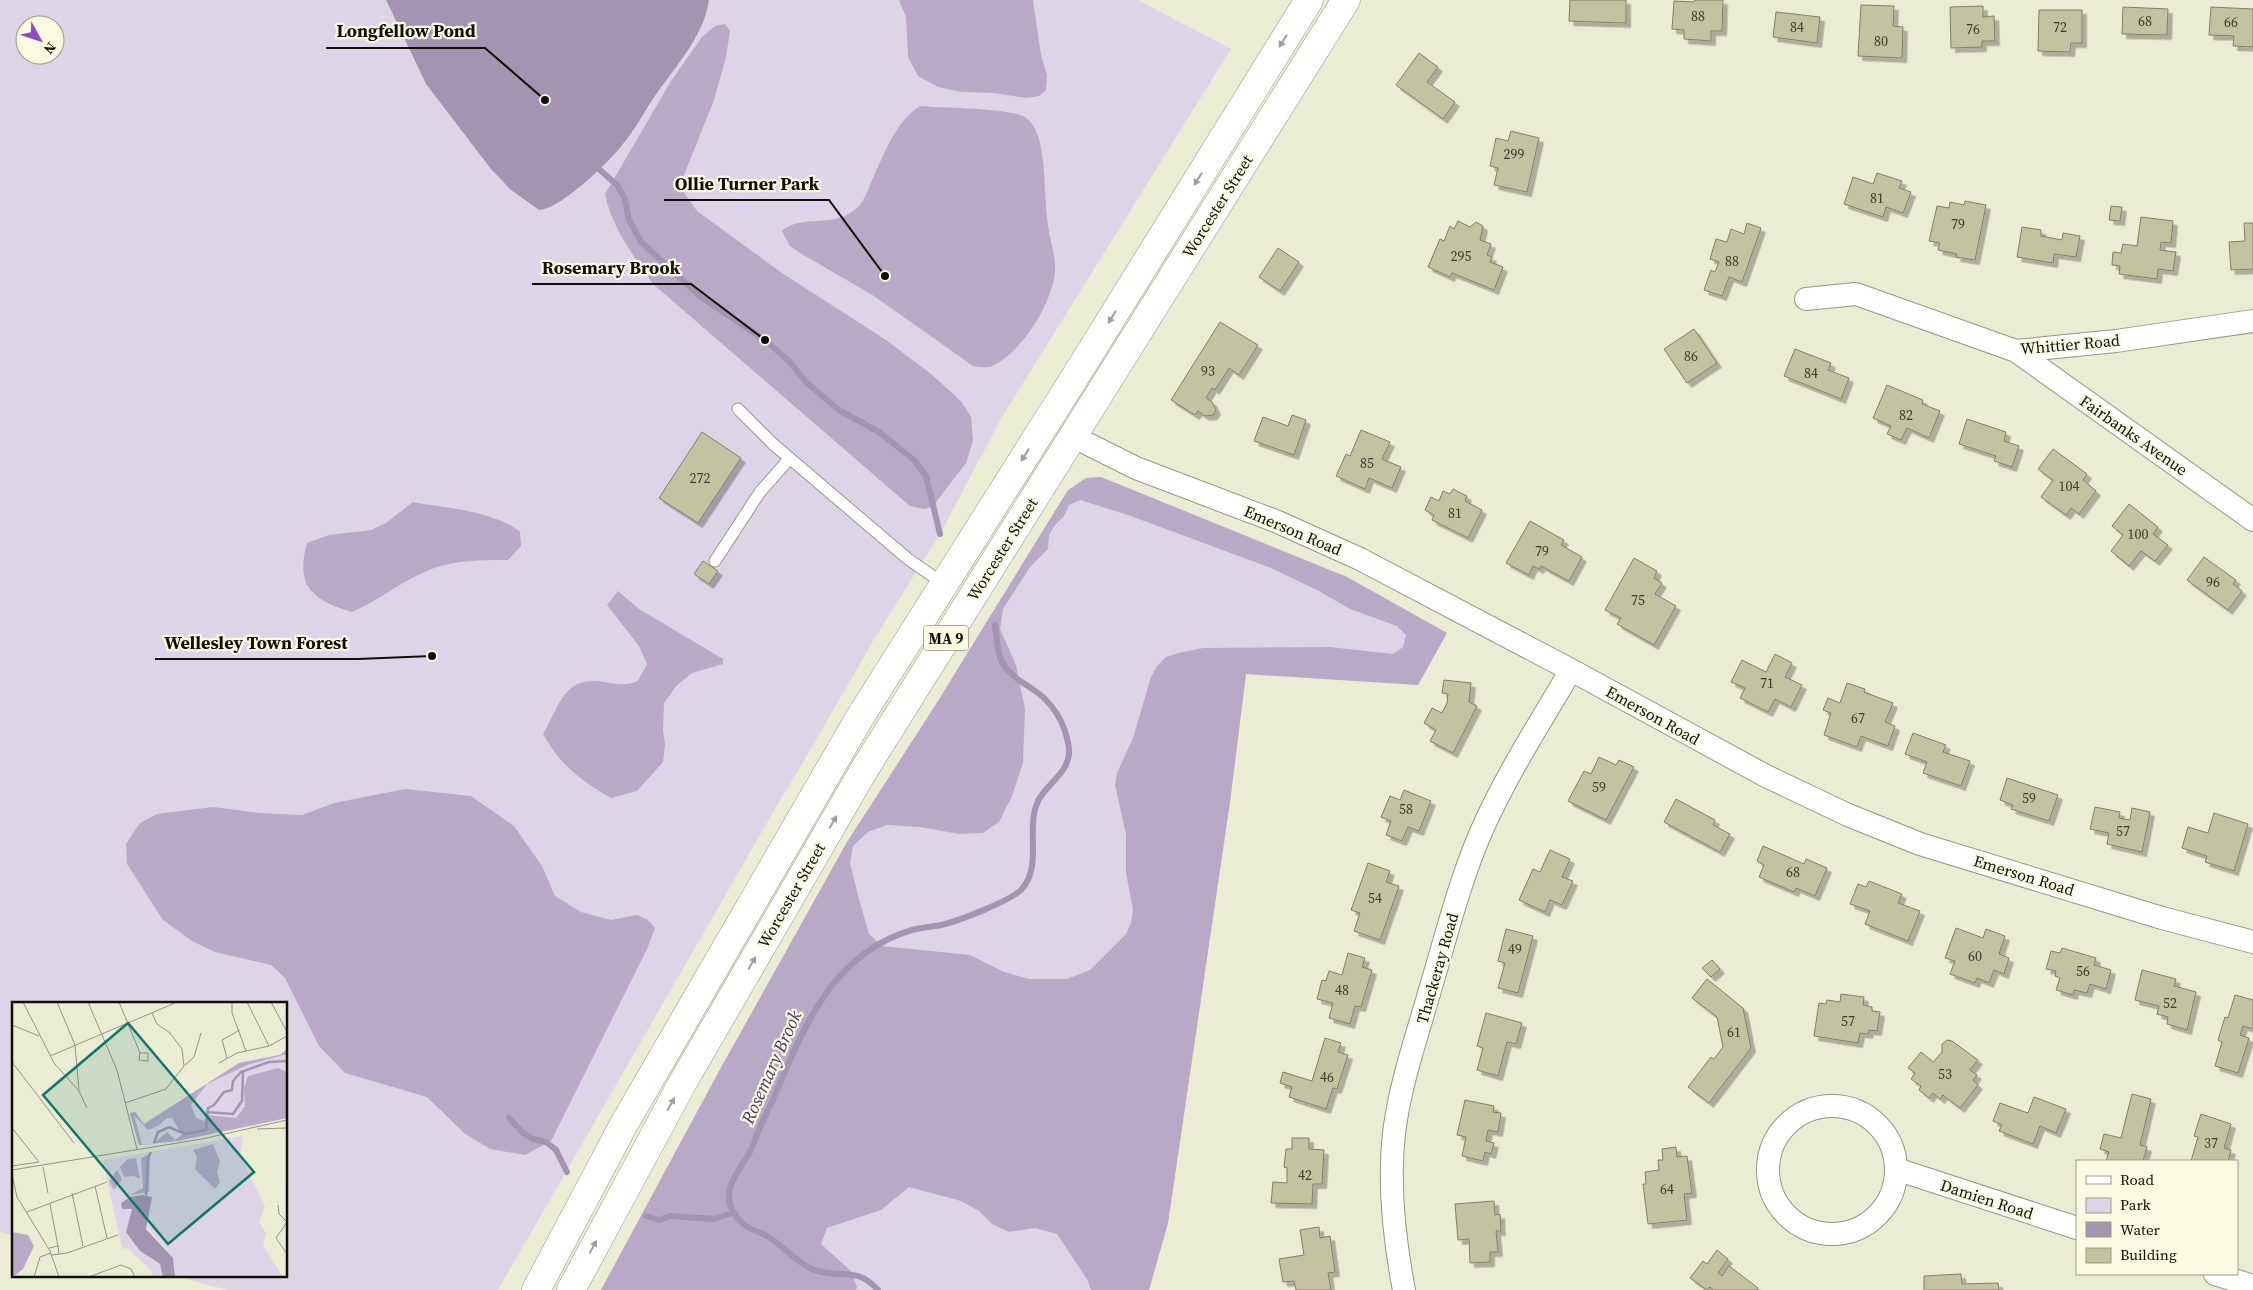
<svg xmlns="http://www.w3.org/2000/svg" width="2253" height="1290" viewBox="0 0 2253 1290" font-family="'Source Serif 4',serif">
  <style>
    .green { fill: #ded4e7; fill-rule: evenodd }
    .forest { fill: #b9a9c7; fill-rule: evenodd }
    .water { fill: #a494b1 }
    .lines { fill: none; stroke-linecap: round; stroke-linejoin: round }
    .stream { stroke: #a494b1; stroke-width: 6 }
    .building { fill: #c3c3a1; stroke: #7f7f69; filter: url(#shadow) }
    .lane-casing { stroke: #969780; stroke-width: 13 }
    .street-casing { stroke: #969780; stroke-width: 24 }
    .highway-casing { stroke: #969780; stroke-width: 29 }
    .lane { stroke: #fff; stroke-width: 11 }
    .street { stroke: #fff; stroke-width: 22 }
    .highway { stroke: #fff; stroke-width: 28 }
    .oneway { fill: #9f9f9c }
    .labels { text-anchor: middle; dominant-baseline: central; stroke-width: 4.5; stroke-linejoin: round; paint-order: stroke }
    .number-label { font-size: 14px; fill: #3c3d2e }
    .shield { fill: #f9fae1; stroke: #555649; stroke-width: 1 }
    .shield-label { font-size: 15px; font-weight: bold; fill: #0f1008 }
    .street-label { font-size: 16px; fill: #0f1008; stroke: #f9fae1 }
    .water-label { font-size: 18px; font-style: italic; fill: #4d345f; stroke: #f9fae1 }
    .inset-river { fill: none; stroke: #a494b1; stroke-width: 2.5 }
    .inset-road { fill: none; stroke: #939482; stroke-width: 1 }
    .view { fill: #0f766e; fill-opacity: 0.15; stroke: #0f766e; stroke-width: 2.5 }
    .inset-edge { fill: none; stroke: #0f1008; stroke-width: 2.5 }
    .leader { fill: none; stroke: #0f1008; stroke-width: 2 }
    .callout-dot { fill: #0f1008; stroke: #f9fae1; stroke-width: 2 }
    .callout-label { font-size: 18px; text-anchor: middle; font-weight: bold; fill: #0f1008; stroke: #f9fae1; stroke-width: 4.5; stroke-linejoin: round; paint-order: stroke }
  </style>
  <defs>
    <filter id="shadow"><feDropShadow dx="4.5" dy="4.5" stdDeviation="0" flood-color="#0004"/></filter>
  </defs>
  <rect width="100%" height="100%" fill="#ebecd4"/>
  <path class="green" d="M0,0H386L426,84L511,190L539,210L544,209L558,202L585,182L623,144L666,80L707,13L709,0H1138L1231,49L1002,417L940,534L873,641L801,766L779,802L498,1290H228L174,1276H286V1004H14V1236L0,1232ZM25,25H55V55H25Z
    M1101,477L1347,577L1447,633L1418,685L1246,674L1230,802L1168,1223L1149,1290H601L718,1073L847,842L933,709L1068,490L1086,478Z"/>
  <path class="forest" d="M899,0H1033L1041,55L1047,75L1046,90L1039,96L1026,98L994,93L962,92L938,87L918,76L908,57L906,17Z
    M725,24L730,31L726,57L714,100L684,175L683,191L697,211L782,273L886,340L931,374L961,401L971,417L973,441L966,463L933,506L925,509L910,506L653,284C633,255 612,228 605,194L671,81L702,37L715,26Z
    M920,106C941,108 1010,108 1025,117C1033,122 1038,134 1040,143C1046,170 1044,199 1048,226C1050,241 1056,256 1055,271C1053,302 1021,354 992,366C986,368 979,367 973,366L874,296L800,253L790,246L782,231C802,213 834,230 858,207C864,201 869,188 872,180C885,153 894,123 920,106Z
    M1101,477L1347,577L1447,633L1418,685L1246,674L1230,802L1168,1223L1149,1290H1091L1088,1281L1057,1234L1035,1228L1009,1232L992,1224L979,1211L961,1201L909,1187L881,1210L827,1228L821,1244L851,1271L857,1287L856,1290H601L718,1073L847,842L933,709L1068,490L1086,478ZM1080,500L1128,515L1271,568L1317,590L1350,609L1397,626L1406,635L1403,647L1393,654L1330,647L1203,648L1178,653L1166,657L1157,666L1151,677L1133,738L1117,773L1115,785L1126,834V873L1133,910L1131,923L1126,934L1090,970L1067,979H1029L1004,972L970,955L882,946L869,934L859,899L850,863L853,846L868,832L887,825L920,827L959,834L983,833L999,822L1012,796L1023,763L1025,709L1016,665L1000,629L1003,609L1030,567L1048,549L1049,535L1055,525L1064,516L1069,505Z
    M413,502C445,508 495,511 520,532L521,546L508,560C481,560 451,560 427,571C400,582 378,601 352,612C312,600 295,586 307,543L329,535L371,530L386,523Z
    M618,591L639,609L723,659V664L692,673L677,685L664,703L663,730L665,745L663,762L637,791L611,798C579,779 562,767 543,734C560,705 564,675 604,682C617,684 625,686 638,681L647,664L639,646L607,605Z
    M405,789L471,796L514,826L542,866L555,896L581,912L611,920L637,915L648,920L655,928L647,949L551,1141L525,1155L490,1149L464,1133L427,1097L345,1073L319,1046L285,978L271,965L215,952L192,941L163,920L127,864L126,844L140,823L157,814L213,807L259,813L302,815L334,803Z"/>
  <path class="water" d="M386,0H709C704,36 675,67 655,96C644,112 635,130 623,144C609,162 561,209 539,210L511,190L491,169L426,84Z"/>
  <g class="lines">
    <path class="stream" d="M599,169L618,186L625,199L629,220L641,242L701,297L765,340L789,361L806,382L839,410L879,432L914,460L926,476L940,534
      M509,1118L522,1132L533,1139L546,1142L556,1150L567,1172
      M646,1216L659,1220L670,1216L714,1219L733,1213
      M878,1290C858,1267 843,1278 818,1271C798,1265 784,1246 767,1236C758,1231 749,1230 742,1223C739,1220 735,1215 733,1212C719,1184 746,1166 754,1143C759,1126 768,1111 775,1095C804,1026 833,953 912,930C923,927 934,927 945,924C961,920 1012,900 1022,889C1043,865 1025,829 1038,801C1046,785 1067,774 1069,754C1070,747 1067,738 1065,731C1061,719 1054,708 1045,699C1032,686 1012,680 1002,662C997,653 997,636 995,625"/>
  </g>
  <path class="building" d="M1570,0H1626V23L1569,21Z
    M1695,0H1723L1722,31H1711V41L1684,39V30L1672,29L1674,1L1694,2Z
    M1861,5L1894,6L1893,26L1903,27L1902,58L1858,56Z
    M1983,6V17L1994,16L1995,41H1982V47L1951,48L1950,7Z
    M2123,7L2168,9L2167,35L2122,34Z
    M2211,7L2253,9V47L2233,46L2234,36L2209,35Z
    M2039,10H2082V43H2071L2070,52L2038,51Z
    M1776,12L1820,17L1817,43L1773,37Z
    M1419,53L1438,67L1427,82L1455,102L1443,119L1396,85Z
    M1511,131L1539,138L1527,192L1494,185L1498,168L1490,166L1496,138L1508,141Z
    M1877,173L1902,181L1899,188L1911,192L1903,213L1886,207L1883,217L1844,204L1853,177L1873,184Z
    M1965,201L1986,205L1975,260L1956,257L1957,254L1938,250L1940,243L1929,241L1937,206L1949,208L1950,202L1964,205Z
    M2111,206L2122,207L2120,221L2109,220Z
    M2141,217L2173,221L2171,243L2161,242L2160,250L2176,252L2173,271L2158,269L2157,279L2119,274L2120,266L2112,265L2113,252L2121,253L2123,244L2137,246Z
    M1458,221L1470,227L1476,222L1483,226L1480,240L1491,244L1487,255L1492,257L1490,262L1503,267L1494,290L1452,273L1450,277L1428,267L1440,239L1444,241L1450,226L1454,229Z
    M1747,223L1761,228L1742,282L1729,277L1722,296L1704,290L1711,270L1715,272L1719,262L1710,259L1716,239L1727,242L1731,229L1744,234Z
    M2244,223H2253V269L2231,270L2229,242L2245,241Z
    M2022,227L2041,230V236L2062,240L2063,233L2080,236L2076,257L2054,254L2053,263L2017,257Z
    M1278,248L1299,262L1280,291L1259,277Z
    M1220,322L1258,345L1239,375L1229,368L1215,390L1212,388L1206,398L1212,402L1216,410L1213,415L1205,416L1198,411L1195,415L1171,400Z
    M1694,329L1717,363L1687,383L1664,349Z
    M1795,349L1831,363L1828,370L1849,378L1841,399L1784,376Z
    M1887,385L1923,400L1922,404L1940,411L1929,438L1907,428L1901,440L1887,434L1891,426L1873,418Z
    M1292,415L1306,420L1294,455L1254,441L1263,417L1288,426Z
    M1967,419L2006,432L2004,441L2019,446L2012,467L1994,461L1996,456L1959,444Z
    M1361,430L1390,442L1382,459L1401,467L1392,488L1369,478L1365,489L1336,476L1346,454L1350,456Z
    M702,432L741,458L698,523L659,498Z
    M2053,449L2087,474L2083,480L2096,491L2079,514L2071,508L2066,515L2041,497L2053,480L2038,469Z
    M1453,489L1467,496L1465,501L1482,510L1468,538L1432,520L1434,515L1425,510L1431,497L1439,501L1443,491L1450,494Z
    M2129,504L2158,527L2153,534L2168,545L2155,561L2141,551L2129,566L2111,551L2123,535L2112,526Z
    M1530,521L1564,540L1561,545L1582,557L1569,581L1541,566L1539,569L1533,566L1529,575L1506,563Z
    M2204,557L2236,580L2233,584L2242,591L2228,610L2187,580Z
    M1634,558L1657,571L1654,578L1662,583L1655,594L1676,606L1654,645L1617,624L1621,618L1605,610Z
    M703,561L718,571L709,584L694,574Z
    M1775,654L1792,663L1785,677L1802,685L1791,707L1775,699L1768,712L1740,698L1745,688L1731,682L1742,660L1766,672Z
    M1444,680L1471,683L1469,702L1477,706L1453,753L1430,741L1436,730L1424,723L1432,708L1442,713L1447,703L1448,694L1442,693Z
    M1847,683L1865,689L1864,692L1893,703L1885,722L1895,726L1888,746L1861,736L1857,747L1824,735L1831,713L1823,710L1828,698L1840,703Z
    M1913,733L1946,745L1943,752L1970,761L1961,786L1923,773L1927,762L1905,754Z
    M1599,757L1616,765L1619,760L1634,767L1606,820L1568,801L1584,771L1591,774Z
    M2007,778L2058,795L2049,821L2011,809L2013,805L2000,800Z
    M1404,790L1431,801L1419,831L1408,827L1402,841L1386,835L1391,821L1381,817L1390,796L1400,800Z
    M1676,799L1715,820L1713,825L1730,834L1720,852L1664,822Z
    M2095,807L2120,812L2119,818L2130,820L2132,808L2150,812L2142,852L2107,844L2109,833L2090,829Z
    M2214,813L2248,824L2234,871L2205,862L2207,856L2182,848L2188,827L2208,833Z
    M1763,846L1804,864L1806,859L1827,868L1815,896L1796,888L1794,892L1759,877L1764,865L1757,861Z
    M1550,850L1570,859L1562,877L1573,881L1562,905L1550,900L1545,912L1519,900L1533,869L1540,872Z
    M1368,863L1390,871L1386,882L1399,886L1380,940L1354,931L1360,913L1351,910Z
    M1869,881L1902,894L1898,903L1920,911L1908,941L1865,924L1870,911L1850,904L1858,884L1866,887Z
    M1956,928L1983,938L1986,929L2005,936L1999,954L2009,958L2004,974L1994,970L1989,983L1977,978L1975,983L1950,974L1955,961L1945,958Z
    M1506,929L1533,936L1518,993L1498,988L1505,963L1498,961Z
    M2062,948L2096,958L2094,965L2111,970L2106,989L2090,984L2087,993L2074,990L2073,995L2056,990L2060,978L2055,976L2056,971L2046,969L2051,951L2060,953Z
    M1348,953L1365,958L1362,967L1372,970L1361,1007L1355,1006L1350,1024L1329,1018L1333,1003L1317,999L1322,980L1326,981L1329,971L1342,975Z
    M1712,960L1720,969L1711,977L1702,968Z
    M2142,970L2176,979L2174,986L2196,992L2187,1030L2167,1024L2168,1017L2157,1014L2159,1006L2135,1000Z
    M1707,979L1743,1008L1751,1048L1709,1103L1688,1087L1711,1057L1714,1059L1723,1047L1717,1017L1692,998Z
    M1841,994L1864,997L1863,1005L1872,1007V1011L1880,1012L1877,1031L1869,1030L1868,1034L1860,1033L1858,1043L1814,1036L1819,1003L1826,1004L1827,1000L1840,1002Z
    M2235,995L2253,1000V1029L2243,1026L2240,1035L2249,1038L2238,1073L2215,1066L2222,1042L2218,1040L2225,1017L2228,1018Z
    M1486,1013L1522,1023L1516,1044L1507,1042L1498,1076L1477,1070L1483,1048L1477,1046Z
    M1325,1038L1341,1043L1338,1052L1348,1055L1337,1089L1333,1088L1326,1109L1289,1097L1292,1087L1280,1083L1283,1072L1312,1081Z
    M1947,1040L1952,1041L1978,1060L1970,1070L1977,1075L1973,1080L1978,1085L1960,1108L1943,1095L1940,1099L1933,1093L1929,1098L1919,1090L1921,1086L1911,1079L1915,1073L1908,1068L1921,1052L1933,1062L1942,1052V1044Z
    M2132,1094L2151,1099L2140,1145L2147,1147L2143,1161H2106L2109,1152L2100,1149L2104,1134L2121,1138Z
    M2034,1097L2066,1109L2056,1133L2040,1126L2033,1144L1999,1131L2002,1125L1993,1121L2000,1103L2028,1113Z
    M1465,1100L1494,1106L1493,1112L1501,1113L1498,1132L1488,1130L1486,1141L1494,1143L1491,1154L1485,1152L1483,1161L1462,1156L1466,1137L1457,1135Z
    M2201,1114L2231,1124L2224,1148L2231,1150L2228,1161H2191L2198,1137L2194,1136Z
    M1292,1138H1309V1149L1324,1150L1322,1184H1313L1312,1204L1271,1203L1273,1182L1287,1183V1168L1284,1167L1286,1149H1292Z
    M1676,1147L1677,1157L1687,1156L1692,1193L1684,1194L1687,1220L1648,1224L1643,1184H1646L1645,1172L1659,1170L1658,1160H1663L1662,1149Z
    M1494,1201L1495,1215L1500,1214L1501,1231H1496L1498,1252H1490V1262L1470,1263L1469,1239L1458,1240L1455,1204Z
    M1319,1227L1320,1238L1330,1236L1335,1272L1328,1273L1331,1290H1296L1294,1281L1283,1282L1279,1259L1304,1255L1300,1230Z
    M1717,1250L1728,1259L1718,1273L1722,1276L1729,1266L1758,1288L1757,1290H1713L1710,1287L1707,1290L1690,1278L1703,1261L1707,1264Z
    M1961,1274L1962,1284L1998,1283L1999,1290H1924V1276Z"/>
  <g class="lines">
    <g class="lane-casing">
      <path id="lane" d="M738,409L773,444L908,559L944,584
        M715,561L760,492L790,458"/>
    </g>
    <g class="street-casing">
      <path id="street" d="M1806,299L1856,294L2016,351L2116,341L2253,321
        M2016,351L2253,520
        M1074,437L1136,468L1278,522L1360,559L1571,670L1766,776L1848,815L1920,844L2162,918L2253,942
        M1768 1170a64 64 0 1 1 128 0a64 64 0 1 1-128 0Z
        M1896,1169L2077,1228
        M2215,1274L2253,1286
        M1404,1290C1394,1238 1388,1186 1394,1133C1400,1084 1417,1036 1430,990C1446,937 1459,883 1481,832C1506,775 1540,723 1571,670"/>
    </g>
    <g class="highway-casing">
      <path id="highway" d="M536,1290L624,1124L860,717L1075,377L1309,0
        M571,1290L683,1082L864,770L1346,0"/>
    </g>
    <use href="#lane" class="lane"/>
    <use href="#street" class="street"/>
    <use href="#highway" class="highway"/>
  </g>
  <defs><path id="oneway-solid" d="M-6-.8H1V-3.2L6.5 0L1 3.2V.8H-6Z" transform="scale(1.25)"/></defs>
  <g class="oneway">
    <use href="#oneway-solid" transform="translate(1283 41) rotate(122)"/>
    <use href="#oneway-solid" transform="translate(1198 179) rotate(122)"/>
    <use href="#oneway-solid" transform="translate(1112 317) rotate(122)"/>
    <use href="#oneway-solid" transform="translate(1025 455) rotate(122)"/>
    <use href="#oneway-solid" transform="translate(833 822) rotate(-60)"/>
    <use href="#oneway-solid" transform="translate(752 963) rotate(-60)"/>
    <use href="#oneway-solid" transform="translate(671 1104) rotate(-61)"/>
    <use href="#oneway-solid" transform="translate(593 1247) rotate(-62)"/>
  </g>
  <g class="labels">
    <g class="number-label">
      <text x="1698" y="16">88</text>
      <text x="2145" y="21">68</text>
      <text x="2231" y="22">66</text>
      <text x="1797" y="27">84</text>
      <text x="2060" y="27">72</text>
      <text x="1973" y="29">76</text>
      <text x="1881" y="41">80</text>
      <text x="1514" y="154">299</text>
      <text x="1877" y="198">81</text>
      <text x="1958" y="224">79</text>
      <text x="1461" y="256">295</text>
      <text x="1732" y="261">88</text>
      <text x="1691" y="356">86</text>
      <text x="1208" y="371">93</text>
      <text x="1811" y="373">84</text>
      <text x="1906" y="415">82</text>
      <text x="1367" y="463">85</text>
      <text x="700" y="478">272</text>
      <text x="2069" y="486">104</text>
      <text x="1455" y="513">81</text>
      <text x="2138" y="534">100</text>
      <text x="1542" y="551">79</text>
      <text x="2213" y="582">96</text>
      <text x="1638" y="600">75</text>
      <text x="1767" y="683">71</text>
      <text x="1858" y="718">67</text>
      <text x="1599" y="787">59</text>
      <text x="2029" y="798">59</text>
      <text x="1406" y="809">58</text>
      <text x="2123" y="831">57</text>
      <text x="1793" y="872">68</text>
      <text x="1375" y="898">54</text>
      <text x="1515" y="949">49</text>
      <text x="1975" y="956">60</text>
      <text x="2083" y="971">56</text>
      <text x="1342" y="990">48</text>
      <text x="2170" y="1003">52</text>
      <text x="1848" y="1021">57</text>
      <text x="1734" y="1032">61</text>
      <text x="1945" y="1074">53</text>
      <text x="1327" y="1077">46</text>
      <text x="2211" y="1143">37</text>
      <text x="1305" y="1175">42</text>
      <text x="1667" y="1189">64</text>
    </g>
    <rect class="shield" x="923.5" y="625.5" width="45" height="25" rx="4"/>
    <g class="shield-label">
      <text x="946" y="638">MA 9</text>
    </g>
    <g class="street-label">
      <text transform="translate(1217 206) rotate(-58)">Worcester Street</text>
      <text transform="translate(2070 344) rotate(-5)">Whittier Road</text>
      <text transform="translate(2134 435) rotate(35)">Fairbanks Avenue</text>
      <text transform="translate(1293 530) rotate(23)">Emerson Road</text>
      <text transform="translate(1002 549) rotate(-58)">Worcester Street</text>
      <text transform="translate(1653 715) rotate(29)">Emerson Road</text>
      <text transform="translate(2024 875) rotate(17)">Emerson Road</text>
      <text transform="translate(791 895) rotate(-60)">Worcester Street</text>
      <text transform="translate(1437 968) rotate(-74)">Thackeray Road</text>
      <text transform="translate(1987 1199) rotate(18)">Damien Road</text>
    </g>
    <g class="water-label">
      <text transform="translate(771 1067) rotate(-66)">Rosemary Brook</text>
    </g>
  </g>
  <g transform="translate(12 1002)">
    <rect width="275" height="275" fill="#ebecd4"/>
    <path d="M275,47V116L165,139L127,143L118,111L123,110L132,122L227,61L268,53ZM231,134L228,153L253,205L247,220L254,231L251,243L271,275H163L161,256L133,223L140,195L120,194L113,198V207L120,208L114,230L128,249L149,264L151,275H139L140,269L115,246L110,247L91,158Z" fill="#ded4e7"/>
    <path d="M275,47V52L235,63L195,82L179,103L184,116L192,119L196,113L224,116L233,104L232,86L236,74L266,66L275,70V116L165,139L127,143L118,111L123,110L132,122L227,61L268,53ZM122,113L136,128L146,124L155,116H160L170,133L163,138L155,130L141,142L130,143ZM201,142L208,160L205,170L208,180L203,187L183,167L185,155L181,148ZM138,152L137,190L118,193L131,186L129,156ZM124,156L128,177L122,174L112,175L108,165L116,157ZM105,168L110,177L102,188L97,179ZM0,230L16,233L22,244L11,267L1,275Z" fill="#b9a9c7" fill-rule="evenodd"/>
    <path d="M131,193L140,195L134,227L161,256L163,275H151L148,262L128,249L114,230L120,207H110L109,201L118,195Z" fill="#a494b1"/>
    <path class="inset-river" d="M194,110L221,112L230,99L231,70M142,141L146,130L157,125L173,132L194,128L196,106L202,103L212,90L220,88L221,79L229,70L257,60L275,59M134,193L136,156L139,150"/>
    <path class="inset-road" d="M11,0L42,61L67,89L75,106M45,0L63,43L67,88M76,0L105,68L125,147M107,0L128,51L127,58L136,59V51H128M220,0V11L234,49M235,0L257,44M259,0L275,30M0,23L27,34M38,54L163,1M215,56L210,38L228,28M0,60L62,141M207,61L225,51L257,44L275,34M173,63L182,55L189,31M113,101L154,87L172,64L170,47L158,31L145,22L140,11M0,126L27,160L0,164M245,127L275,126M31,165L36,191M0,168L190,137L275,118M0,173L5,195L38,249L47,275M83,184L95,236M60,191L71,244M38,202L46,244M266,203L267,212L275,220M15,210L95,180M275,220L264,236L275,252M37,246L46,244L47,252M40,253L55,251L106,233M22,275L28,255L39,251M77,275L109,263L119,267L123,275"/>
    <path class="view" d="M116,21L242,170L156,242L31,93Z"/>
    <rect width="275" height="275" class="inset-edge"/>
  </g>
  <path class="leader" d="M545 100L485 48H326M885 276L829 200H664M765 340L691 284H532M432 656L358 659H155"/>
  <g class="callout-dot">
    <circle cx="545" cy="100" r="5"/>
    <circle cx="885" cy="276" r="5"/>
    <circle cx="765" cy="340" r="5"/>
    <circle cx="432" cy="656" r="5"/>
  </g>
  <g class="callout-label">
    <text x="406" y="37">Longfellow Pond</text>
    <text x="747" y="190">Ollie Turner Park</text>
    <text x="611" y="274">Rosemary Brook</text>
    <text x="256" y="649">Wellesley Town Forest</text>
  </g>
  <rect x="2076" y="1160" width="162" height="115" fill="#f9fae1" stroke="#9b9c8a"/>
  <rect x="2086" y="1176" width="25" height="8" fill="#ffffff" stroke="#9b9c8a"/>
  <text x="2120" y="1185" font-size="15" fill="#0f1008">Road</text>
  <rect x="2086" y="1198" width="25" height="15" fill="#ded4e7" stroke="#9b9c8a"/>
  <text x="2120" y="1210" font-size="15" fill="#0f1008">Park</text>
  <rect x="2086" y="1222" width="25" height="15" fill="#a494b1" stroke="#9b9c8a"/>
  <text x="2120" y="1235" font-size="15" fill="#0f1008">Water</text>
  <rect x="2086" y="1248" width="25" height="15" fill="#c3c3a1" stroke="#9b9c8a"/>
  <text x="2120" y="1260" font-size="15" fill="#0f1008">Building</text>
  <g transform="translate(40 40) rotate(130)"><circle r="24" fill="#f9fae1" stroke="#9b9c8a"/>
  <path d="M0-4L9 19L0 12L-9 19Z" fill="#924cbf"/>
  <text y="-8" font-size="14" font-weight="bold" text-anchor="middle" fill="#0f1008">N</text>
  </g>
</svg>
